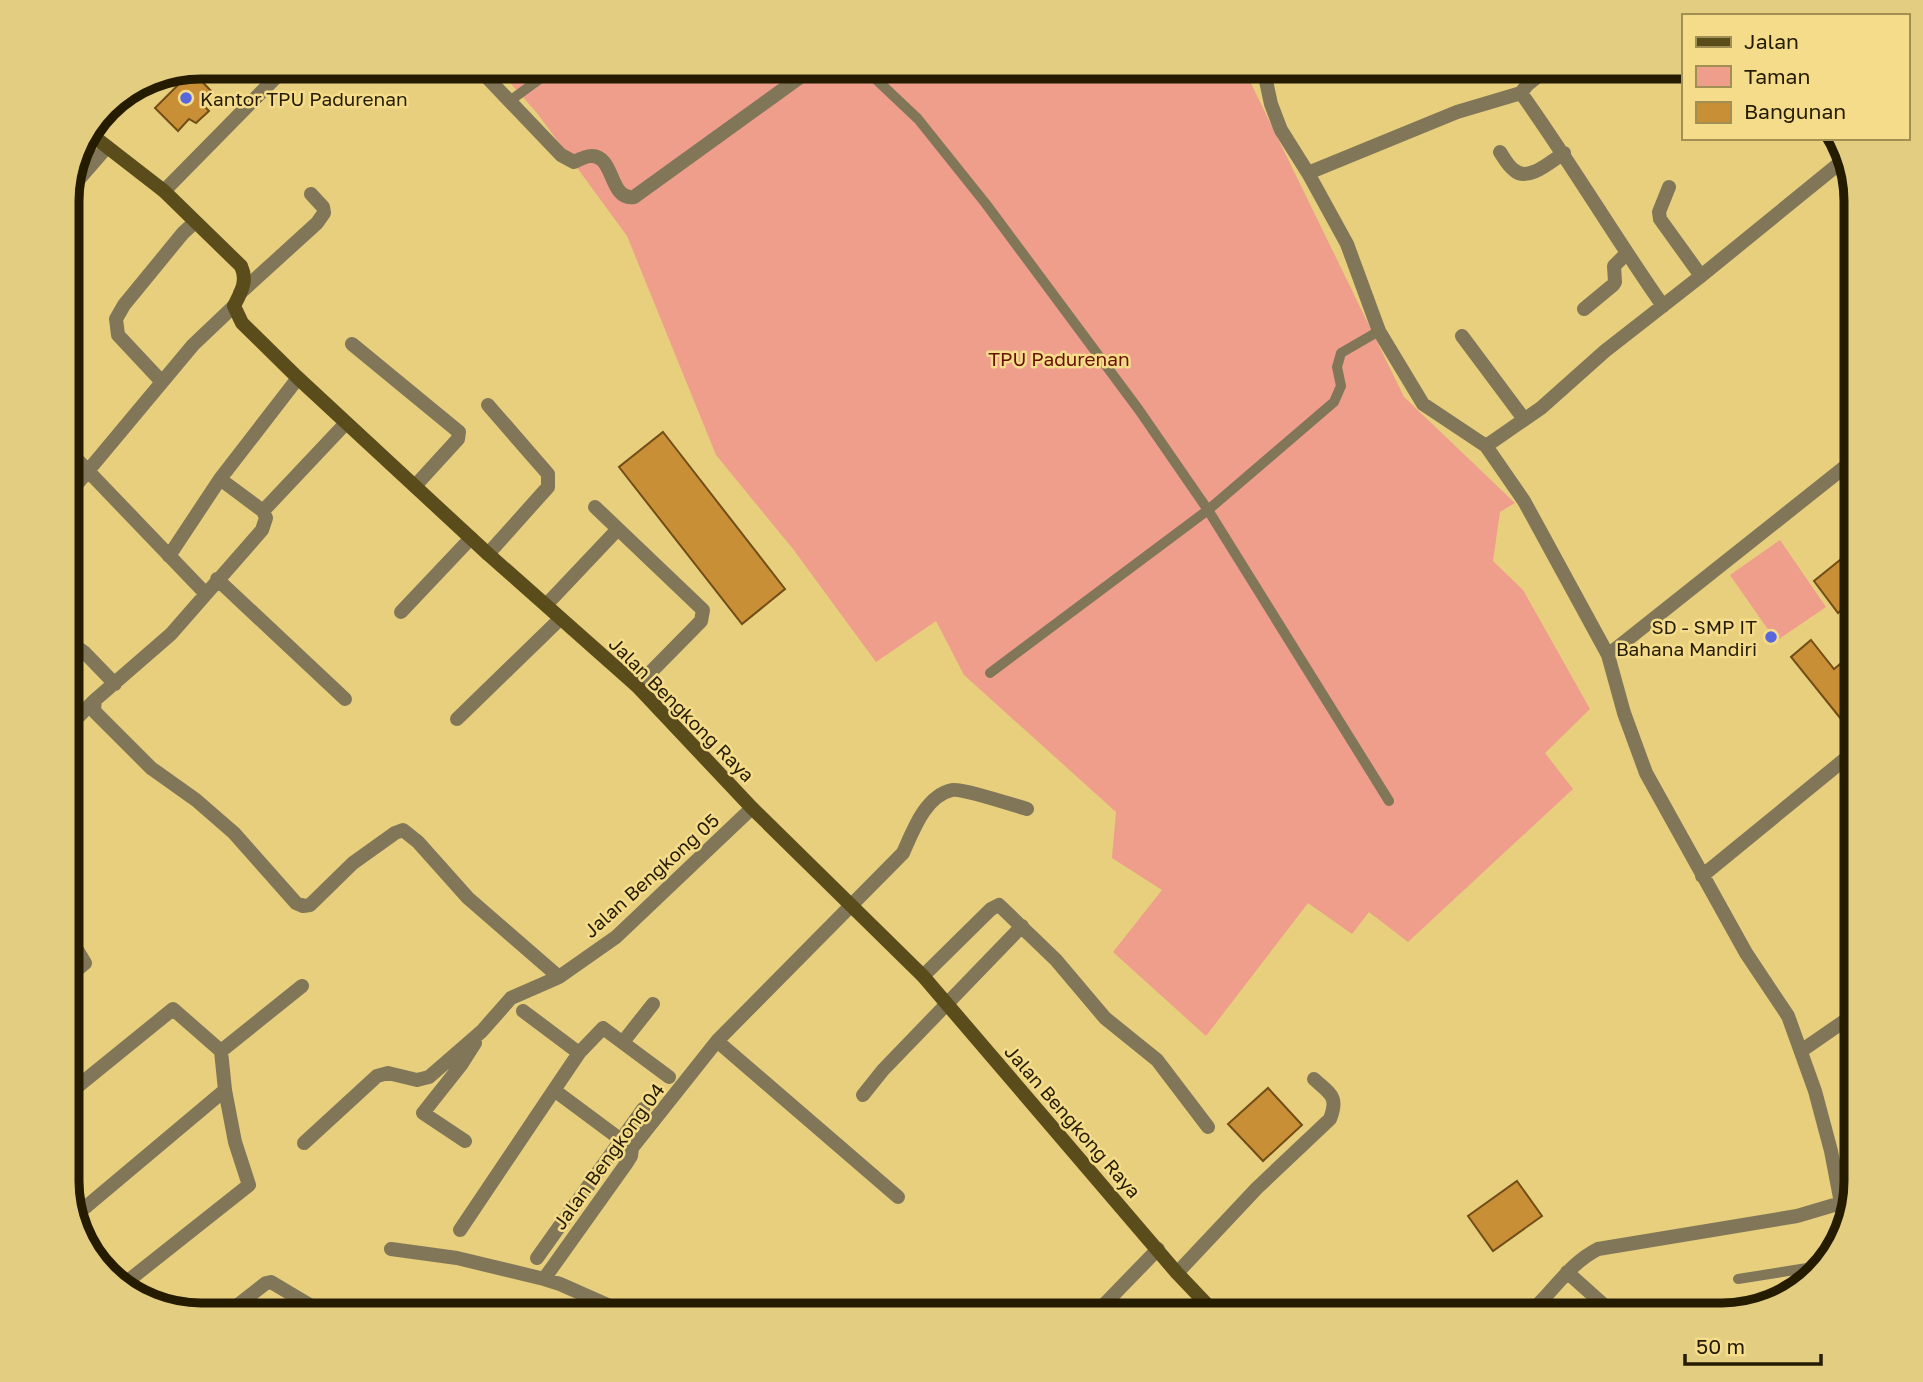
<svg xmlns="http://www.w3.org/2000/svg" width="1923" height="1382" viewBox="0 0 1923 1382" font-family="'Golos Text',sans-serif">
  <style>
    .green { fill: #ee9e8b }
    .building { fill: #c98f36; stroke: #714d17; stroke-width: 2 }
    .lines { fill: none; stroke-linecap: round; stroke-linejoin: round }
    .lane { stroke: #817758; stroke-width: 10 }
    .street { stroke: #817758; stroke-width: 14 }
    .secondary { stroke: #5b4d1b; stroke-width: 14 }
    .poi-dot { fill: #5867de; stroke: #f4dc8b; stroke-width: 2.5 }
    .labels { text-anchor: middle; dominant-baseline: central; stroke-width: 5; stroke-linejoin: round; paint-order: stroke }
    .poi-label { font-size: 19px; fill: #251c00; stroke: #f4dc8b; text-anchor: start }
    .park-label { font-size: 19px; fill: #671000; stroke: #f4dc8b }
    .street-label { font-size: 19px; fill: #251c00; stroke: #f4dc8b }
    .rim { fill: none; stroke: #251c00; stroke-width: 9 }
  </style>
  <rect width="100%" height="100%" fill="#e7cf7e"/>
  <path class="green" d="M496,67H1243L1404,397L1515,503L1500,512L1493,561L1523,590L1590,709L1545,753L1573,789L1408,942L1369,912L1352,934L1308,903L1206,1036L1113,952L1162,890L1112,858L1116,812L964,675L936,621L876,662L793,549L716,455L627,236L537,113Z
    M1780,540L1826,607L1776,641L1730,575Z"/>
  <path class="building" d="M192,71L213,93L202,104L209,111L196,123L189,119L178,131L155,108Z
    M663,432L785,589L742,624L619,467Z
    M1856,481V511L1842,492Z
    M1856,547V598L1838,613L1814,581Z
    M1811,640L1834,669L1856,651V715L1845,724L1791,657Z
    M1268,1088L1302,1125L1263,1161L1228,1124Z
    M1517,1181L1542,1216L1493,1251L1468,1216Z"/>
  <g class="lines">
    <path class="lane" d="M863,67L918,119L986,204L1139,410L1208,510L1389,801
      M511,100L556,67
      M990,673L1208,510L1334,402L1341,386L1337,367L1341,353L1379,331
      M1738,1279L1826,1265"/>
    <path class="street" d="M477,67L561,155L574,162C578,160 586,156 591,156C615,155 609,201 634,197L814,67
      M1263,67L1271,104L1281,130L1308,173L1347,244L1379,331L1423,404L1486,446L1524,501L1608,655L1624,713L1646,773L1746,953L1788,1016L1815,1091L1831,1151L1841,1203L1846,1214
      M1549,67L1527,85L1521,93C1571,163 1614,236 1663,306
      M1500,152C1504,158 1508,166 1514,170C1528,183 1551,161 1564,153
      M1308,173L1457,112L1521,93
      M1669,187L1659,212L1660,219L1701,276
      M164,191L286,67
      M67,193L107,147
      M240,293L317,223L324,213L323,207L311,194
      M1584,309L1613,285L1615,282L1614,266L1626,254
      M1462,336L1524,419
      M352,344L459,432L458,439L415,486
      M162,382L118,335L116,319L124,305L183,233L195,222
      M488,405L548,474V487L488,554
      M1486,446L1541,408L1605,351L1701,276L1846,158
      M67,449L205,593
      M67,496L193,345L234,306
      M595,507L703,610L701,621L637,686
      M263,511L346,423
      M169,556L220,479
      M217,579L345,699
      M547,604L617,530
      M401,612L471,538
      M67,640L85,653L115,684
      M1608,655L1856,458
      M95,700L94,709L96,713L151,768L196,800L234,833L296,903L303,906L310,905L353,863L395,833L403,830L418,842L468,898L559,977
      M457,719L560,619
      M67,728L95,700L171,634L262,530L266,518L263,511L220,479L298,378
      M1702,876L1856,750
      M923,976L991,909L999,905L1056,960L1105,1018L1157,1060L1208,1127
      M67,978L85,963L67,933
      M523,1011L579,1053
      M717,1041L898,1197
      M623,1042L653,1004
      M221,1051L302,986
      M1801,1051L1856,1013
      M67,1095L173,1009L221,1051L225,1090L75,1216
      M863,1095L883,1070L1022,926
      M465,1141L423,1113L461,1065L475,1043
      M304,1143L377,1076L388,1073L417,1080L429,1077L482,1031L511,998L559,977L616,937L752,808
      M632,1148L554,1090L579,1053L603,1028L669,1077
      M460,1230L554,1090
      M391,1249L457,1258L544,1279L560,1284L630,1315
      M537,1258L643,1109
      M1567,1272L1615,1315
      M1177,1273L1257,1188L1330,1119C1339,1096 1330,1094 1314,1079
      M544,1279L626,1164L631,1156L632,1148L717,1041L903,853C913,831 925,796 952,790C962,788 1013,805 1027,809
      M119,1288L249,1185L235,1142L225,1090
      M225,1315L266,1283L271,1282L313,1307L317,1315
      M1094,1315L1158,1249
      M1527,1315C1552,1294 1568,1264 1598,1249L1797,1216L1841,1203"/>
    <path class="secondary" d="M88,132L164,191L241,266C248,281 241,292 234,306L242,323L298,378L488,554L637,686L752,808L923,976L1177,1273L1217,1315"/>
  </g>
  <g class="poi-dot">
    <circle cx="186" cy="98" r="7"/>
    <circle cx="1771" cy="637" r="7"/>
  </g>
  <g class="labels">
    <g class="poi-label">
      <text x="200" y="98">Kantor TPU Padurenan</text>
      <text x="1757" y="626" text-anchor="end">SD - SMP IT<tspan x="1757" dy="22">Bahana Mandiri</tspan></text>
    </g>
    <g class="park-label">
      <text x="1059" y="358">TPU Padurenan</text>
    </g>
    <g class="street-label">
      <text transform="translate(682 709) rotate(45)">Jalan Bengkong Raya</text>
      <text transform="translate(651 875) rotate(-42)">Jalan Bengkong 05</text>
      <text transform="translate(1073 1121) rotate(49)">Jalan Bengkong Raya</text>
      <text transform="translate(608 1156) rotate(-54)">Jalan Bengkong 04</text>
    </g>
  </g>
  <path d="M0 0H1923V1382H0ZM201 79H1722A122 122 0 0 1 1844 201V1181A122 122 0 0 1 1722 1303H201A122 122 0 0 1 79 1181V201A122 122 0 0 1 201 79Z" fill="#e3cd80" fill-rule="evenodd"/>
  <path class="rim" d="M201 79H1722A122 122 0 0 1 1844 201V1181A122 122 0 0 1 1722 1303H201A122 122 0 0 1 79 1181V201A122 122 0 0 1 201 79Z"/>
  <rect x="1682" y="14" width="228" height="126" fill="#f4dc8b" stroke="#a18f53" stroke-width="2"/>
  <rect x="1696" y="37" width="35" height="10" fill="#5b4d1b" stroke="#a18f53" stroke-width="2"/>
  <text x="1744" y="49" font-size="21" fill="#251c00">Jalan</text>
  <rect x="1696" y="66" width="35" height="21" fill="#ee9e8b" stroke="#a18f53" stroke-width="2"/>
  <text x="1744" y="84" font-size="21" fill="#251c00">Taman</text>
  <rect x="1696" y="102" width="35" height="21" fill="#c98f36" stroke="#a18f53" stroke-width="2"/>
  <text x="1744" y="119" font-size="21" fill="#251c00">Bangunan</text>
  <path d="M1685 1354v10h136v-10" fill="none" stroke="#251c00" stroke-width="3.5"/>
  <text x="1696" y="1354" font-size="21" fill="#251c00" stroke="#f4dc8b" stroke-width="5" paint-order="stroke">50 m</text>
</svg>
